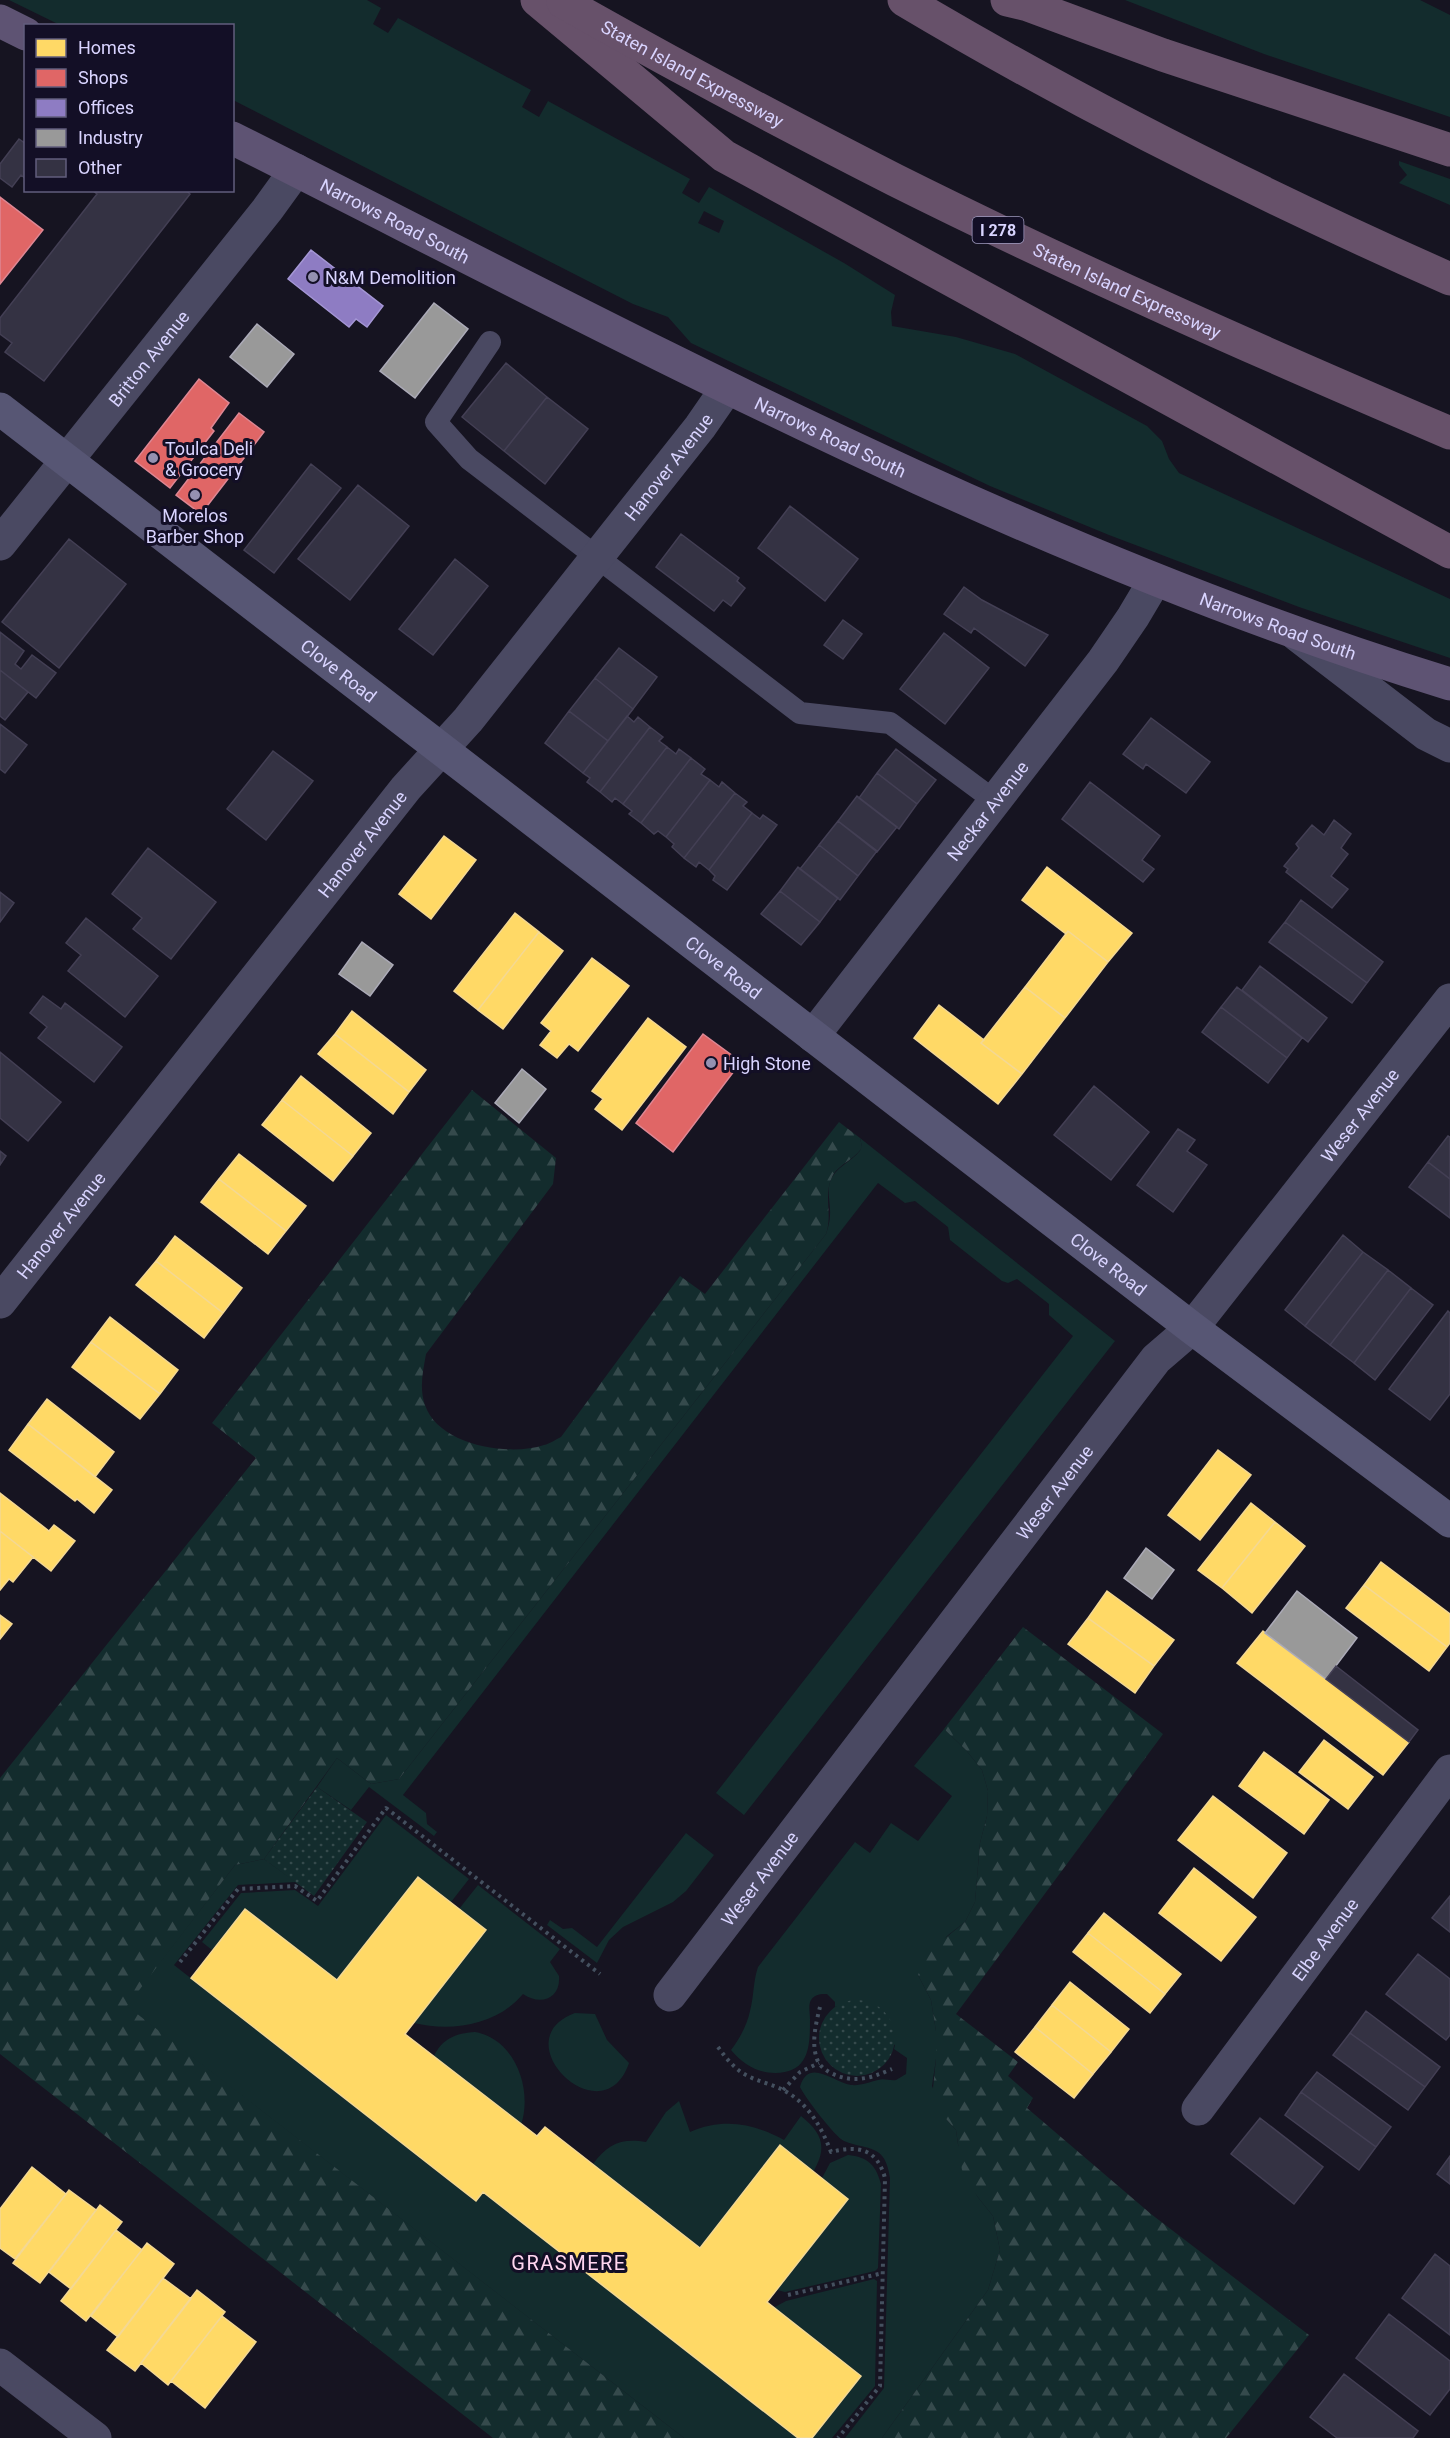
<svg xmlns="http://www.w3.org/2000/svg" width="1450" height="2438" viewBox="0 0 1450 2438" font-family="Roboto,sans-serif">
  <style>
    .green { fill: #132c2d; fill-rule: evenodd }
    .forest { fill: url(#forest-firs) }
    .park { fill: url(#park-dots) }
    .homes { fill: #ffd966; stroke: #f4d894; stroke-width: 1.5 }
    .shops { fill: #e06666; stroke: #de8794; stroke-width: 1.5 }
    .offices { fill: #8e7cc3; stroke: #a496d5; stroke-width: 1.5 }
    .industry { fill: #999; stroke: #acabb8; stroke-width: 1.5 }
    .building { fill: #343243; stroke: #433f54; stroke-width: 1.5 }
    .lines { fill: none; stroke-linecap: round; stroke-linejoin: round }
    .path { stroke: #44505f; stroke-width: 4; stroke-dasharray: 3 4.5; stroke-linecap: butt }
    .lane { stroke: #4a4962; stroke-width: 22 }
    .street { stroke: #4a4962; stroke-width: 33 }
    .secondary { stroke: #575674; stroke-width: 33 }
    .primary { stroke: #5e5373; stroke-width: 33 }
    .highway { stroke: #67516a; stroke-width: 33 }
    .poi-dot { fill: #9591b1; stroke: #130f26; stroke-width: 2 }
    .labels { text-anchor: middle; dominant-baseline: central; stroke-width: 6; stroke-linejoin: round; paint-order: stroke }
    .shield { fill: #130f26; stroke: #9e99be; stroke-width: 1.5 }
    .shield-label { font-size: 16px; font-weight: bold; fill: #d9d4ff }
    .street-label { font-size: 18px; fill: #d9d4ff; stroke: #130f26 }
    .poi-label { font-size: 18px; fill: #d9d4ff; stroke: #130f26; text-anchor: start }
    .neighbourhood-label { font-size: 20px; letter-spacing: 1.5px; fill: #ffd6f0; stroke: #130f26 }
  </style>
  <defs>
    <pattern id="forest-firs" width="22" height="20" patternUnits="userSpaceOnUse" patternTransform="scale(1.5)"><rect width="22" height="20" fill="#132c2d"/><path d="M5 1l3.5 6h-7zM16 11l3.5 6h-7z" fill="#354a4c"/></pattern>
    <pattern id="park-dots" width="8" height="8" patternUnits="userSpaceOnUse" patternTransform="scale(1.5)"><rect width="8" height="8" fill="#132c2d"/><path d="M2 2h.1M6 6h.1" fill="none" stroke="#354a4c" stroke-width="1.8" stroke-linecap="round"/></pattern>
  </defs>
  <rect width="100%" height="100%" fill="#161421"/>
  <path class="green" d="M9,0H367L381,8L373,24L388,33L398,18L531,90L522,107L539,117L548,101L690,179L682,193L699,203L709,187L844,263L895,295L891,312L892,326L956,337L1015,354L1147,426L1162,441L1169,459L1179,473L1450,599V658L1299,607L1109,535L990,486L691,343L668,317L633,304L233,100L232,26L60,25ZM704,211L724,221L719,233L698,223Z
    M1125,0H1420L1450,15V117L1264,54Z
    M1399,161L1450,179V205L1399,183L1407,175L1399,165Z
    M860,1138L1115,1341L744,1815L716,1793L1073,1336L1049,1315V1304L1017,1279L1008,1283L1002,1281L950,1240L948,1227L915,1201L905,1203L878,1183L403,1795L426,1813L427,1824L437,1832L434,1836L369,1787L351,1810L317,1787L337,1758L371,1784L399,1779L826,1234C828,1228 830,1221 830,1215C831,1201 824,1186 835,1173C843,1163 856,1159 862,1147Z
    M944,1729L966,1750L982,1770L988,1791L987,1816L980,1843L975,1902L965,1922L947,1936L918,1975L931,2000L936,2031V2059L932,2086L947,2120L956,2130L958,2144L977,2196L993,2216L1000,2250L988,2290L882,2438H845L884,2388L890,2178C885,2143 869,2151 844,2141C835,2137 804,2096 800,2087C808,2057 833,2082 851,2085C861,2086 869,2082 878,2080C884,2078 890,2081 896,2080L906,2074L907,2058L894,2049L895,2045L837,2006L835,2007V2002L827,1994C821,1994 815,1994 811,2000C808,2005 810,2013 810,2019C810,2045 810,2073 775,2073C757,2073 743,2064 731,2050C740,2038 747,2025 750,2011C754,1996 753,1982 758,1967L855,1842L870,1853L891,1823L918,1841L952,1796L914,1766Z
    M386,1815L469,1879L451,1902L418,1877L337,1980L245,1909L212,1950L202,1942L241,1893L295,1890L318,1906Z
    M686,1833L714,1855L686,1891L673,1902L623,1927L609,1940L597,1963L547,1925L550,1920L563,1929L572,1928L597,1947Z
    M264,1859L296,1882L238,1885L174,1965L475,2201L483,2192L798,2438H684L126,2006L235,1865Z
    M478,1885L560,1949L550,1962L559,1976C561,1999 540,2006 523,1994C497,2025 452,2032 414,2023L486,1930L459,1909Z
    M575,2013L595,2014L607,2040L629,2063C603,2139 501,2040 575,2013Z
    M475,2032C515,2039 533,2089 521,2125L434,2056C442,2039 456,2033 475,2032Z
    M679,2101L690,2132C723,2118 753,2123 784,2140L801,2116C822,2133 828,2147 813,2172L779,2146L700,2248L593,2164C608,2144 621,2138 646,2142L666,2112Z
    M848,2155C868,2157 876,2165 881,2184L878,2268L875,2271L785,2292L777,2290L847,2199L822,2178L830,2163Z
    M874,2279L877,2281L875,2386L832,2438H812L773,2308L786,2301Z"/>
  <path class="forest" d="M472,1090L556,1158L553,1184L426,1354C423,1371 419,1388 425,1405C438,1445 509,1457 544,1445C550,1444 556,1439 561,1437L680,1276L705,1294L839,1122L860,1138L862,1147C855,1160 838,1164 832,1177C823,1196 833,1214 826,1234L399,1779L371,1784L337,1758L264,1859L235,1865L127,2006L684,2438H493L0,2054V1778L256,1458L212,1423Z
    M1023,1627L1163,1734L956,2014L1018,2062L1008,2076L1033,2098L1027,2108L1151,2214L1309,2335L1226,2438H882L988,2290L1000,2250L993,2216L977,2196L962,2170L956,2130L938,2110L932,2098L936,2059V2031L931,2000L918,1975L927,1953L965,1922L975,1902L980,1843L987,1816L988,1791L982,1770L966,1750L944,1729Z"/>
  <path class="park" d="M317,1787L367,1822L314,1896L264,1859Z
    M819 2038a38 38 0 1 1 76 0a38 38 0 1 1-76 0Z"/>
  <path class="homes" d="M444,836L476,860L431,919L399,894Z
    M1047,867L1132,933L1108,962L1068,931L1066,934L1022,900Z
    M515,913L539,932L478,1010L454,991Z
    M1068,931L1108,962L1065,1018L1025,987Z
    M539,932L563,951L503,1029L478,1010Z
    M592,958L629,986L578,1051L569,1044L557,1058L540,1045L551,1031L541,1023Z
    M1025,987L1065,1018L1022,1074L981,1043Z
    M939,1005L984,1040L981,1043L1022,1074L998,1104L914,1038Z
    M352,1011L426,1070L409,1092L335,1034Z
    M648,1018L686,1047L622,1130L595,1109L603,1099L592,1091Z
    M335,1034L409,1092L393,1114L318,1054Z
    M301,1076L371,1133L353,1156L282,1100Z
    M282,1100L353,1156L333,1181L262,1125Z
    M239,1154L306,1206L286,1231L219,1179Z
    M219,1179L286,1231L268,1254L201,1202Z
    M175,1236L242,1288L223,1313L156,1261Z
    M156,1261L223,1313L204,1338L136,1285Z
    M110,1317L178,1370L160,1394L91,1342Z
    M91,1342L160,1394L140,1419L72,1367Z
    M47,1399L114,1452L95,1477L28,1424Z
    M28,1424L112,1490L94,1513L77,1499L75,1501L9,1450Z
    M1218,1450L1251,1475L1200,1540L1168,1515Z
    M0,1493L49,1531L54,1525L75,1541L51,1571L0,1531Z
    M1251,1503L1275,1522L1222,1588L1198,1570Z
    M1275,1522L1305,1546L1252,1613L1222,1588Z
    M0,1531L33,1557L13,1582L9,1579L0,1590Z
    M1381,1562L1450,1614V1643L1447,1647L1364,1585Z
    M1364,1585L1447,1647L1429,1671L1346,1608Z
    M1107,1591L1174,1640L1154,1666L1088,1618Z
    M0,1615L12,1624L0,1639Z
    M1088,1618L1154,1666L1135,1693L1068,1644Z
    M1263,1631L1409,1742L1383,1775L1237,1663Z
    M1324,1740L1373,1777L1348,1809L1299,1772Z
    M1264,1752L1329,1800L1304,1834L1239,1786Z
    M1213,1796L1287,1853L1253,1898L1178,1840Z
    M1194,1868L1256,1917L1221,1961L1159,1913Z
    M418,1877L486,1930L405,2034L537,2136L545,2127L700,2248L780,2145L848,2199L767,2302L861,2376L812,2438H798L483,2192L476,2201L191,1978L245,1909L337,1980Z
    M1104,1913L1181,1974L1165,1994L1088,1933Z
    M1088,1933L1165,1994L1150,2013L1073,1952Z
    M1070,1982L1129,2029L1111,2052L1052,2005Z
    M1052,2005L1111,2052L1093,2074L1035,2027Z
    M1035,2027L1093,2074L1074,2098L1015,2052Z
    M32,2167L66,2194L15,2259L0,2248V2209Z
    M69,2190L96,2210L40,2283L13,2263Z
    M100,2205L122,2222L71,2289L49,2272Z
    M116,2230L142,2250L86,2321L61,2301Z
    M147,2243L174,2264L118,2337L91,2316Z
    M163,2278L191,2299L135,2371L107,2350Z
    M197,2290L225,2312L168,2385L141,2363Z
    M222,2316L256,2342L205,2408L171,2381Z"/>
  <path class="shops" d="M0,197L43,230L0,284Z
    M199,379L229,403L211,428L214,431L170,488L135,461Z
    M239,413L264,432L201,514L176,495Z
    M703,1034L741,1062L673,1152L636,1123Z"/>
  <path class="offices" d="M311,250L383,306L367,327L356,319L349,327L288,279Z"/>
  <path class="industry" d="M434,303L468,329L415,398L380,371Z
    M257,324L294,354L267,387L230,357Z
    M362,942L393,965L370,996L339,974Z
    M522,1069L546,1089L519,1123L495,1103Z
    M1146,1548L1174,1570L1152,1599L1124,1578Z
    M1297,1591L1357,1638L1326,1679L1265,1633Z"/>
  <path class="building" d="M19,139L26,144V179L21,175L12,187L0,178V164Z
    M92,190H185L190,194L44,381L5,352L12,343L0,334V318L97,194Z
    M506,363L547,397L504,451L462,417Z
    M547,397L588,429L545,484L504,451Z
    M311,464L341,488L274,573L244,550Z
    M358,485L409,526L350,600L298,559Z
    M790,506L858,559L825,601L758,548Z
    M681,534L739,578L737,581L745,588L731,606L723,600L714,611L656,567Z
    M69,539L126,584L59,668L2,622Z
    M455,559L488,586L433,655L399,629Z
    M964,587L982,600L1048,635L1025,666L974,628L971,633L944,614Z
    M843,620L862,634L843,659L824,645Z
    M0,632L24,651L15,664L21,669L32,655L56,673L36,698L0,670Z
    M944,633L989,668L945,724L900,689Z
    M619,648L657,677L633,709L595,678Z
    M0,670L28,692L5,720L0,716Z
    M595,678L633,709L608,741L569,711Z
    M569,711L608,741L583,773L545,743Z
    M627,716L634,722L638,717L650,727L600,792L587,782L590,778L583,773Z
    M1151,718L1210,762L1186,793L1146,764L1143,769L1123,754Z
    M0,724L27,745L5,773L0,769Z
    M650,727L663,737L659,741L667,747L623,804L615,798L612,802L600,792Z
    M667,747L676,754L679,749L691,758L641,823L629,814L632,811L623,804Z
    M896,749L936,780L917,804L877,773Z
    M273,751L313,781L266,840L227,809Z
    M691,758L705,769L701,774L710,780L666,837L658,831L654,834L641,823Z
    M877,773L917,804L899,829L859,798Z
    M710,780L719,787L722,782L735,793L684,858L672,847L674,844L666,837Z
    M1090,782L1160,836L1142,860L1154,869L1143,882L1062,819Z
    M735,793L747,802L743,806L752,813L709,870L699,862L696,867L684,858Z
    M857,796L897,827L877,852L838,821Z
    M752,813L760,819L763,815L777,825L727,890L713,880L715,876L709,870Z
    M1334,820L1351,834L1341,848L1348,854L1331,876L1348,889L1332,908L1286,872L1288,869L1284,866L1299,848L1296,844L1312,825L1324,835Z
    M838,821L877,851L858,876L819,845Z
    M819,845L858,876L840,900L800,869Z
    M148,848L216,902L171,959L133,929L142,918L112,894Z
    M798,867L838,898L820,922L780,891Z
    M780,891L820,922L801,945L761,914Z
    M0,892L14,903L0,922Z
    M1301,900L1383,962L1367,983L1285,922Z
    M86,918L158,976L125,1017L68,971L81,955L66,943Z
    M1285,922L1367,983L1352,1003L1269,942Z
    M1260,966L1327,1018L1308,1042L1242,990Z
    M1237,987L1302,1038L1287,1058L1221,1007Z
    M43,996L61,1009L65,1003L122,1047L94,1082L38,1038L47,1027L30,1013Z
    M1221,1007L1287,1058L1268,1083L1202,1032Z
    M0,1052L61,1102L28,1141L0,1118Z
    M1094,1086L1149,1132L1111,1180L1054,1135Z
    M1178,1129L1195,1140L1187,1151L1207,1165L1173,1212L1137,1185Z
    M1448,1136L1450,1137V1179L1428,1162Z
    M0,1151L6,1156L0,1165Z
    M1428,1162L1450,1179V1218L1409,1187Z
    M1343,1235L1363,1252L1305,1326L1285,1310Z
    M1363,1252L1388,1270L1330,1345L1305,1326Z
    M1388,1270L1411,1288L1354,1363L1330,1345Z
    M1411,1288L1433,1305L1375,1380L1354,1363Z
    M1448,1311L1450,1313V1394L1430,1420L1389,1389Z
    M1336,1666L1418,1730L1409,1742L1326,1679Z
    M1450,1896V1932L1432,1918Z
    M1418,1954L1450,1979V2035L1446,2040L1386,1994Z
    M1366,2011L1440,2067L1425,2087L1350,2033Z
    M1350,2033L1425,2087L1408,2110L1333,2055Z
    M1317,2072L1391,2127L1376,2147L1301,2092Z
    M1301,2092L1376,2147L1359,2170L1285,2115Z
    M1260,2118L1323,2167L1294,2204L1231,2154Z
    M1450,2156V2184L1437,2174Z
    M1435,2254L1450,2266V2335L1402,2298Z
    M1389,2314L1450,2361V2389L1430,2415L1356,2358Z
    M1344,2374L1418,2431L1413,2438H1337L1310,2417Z"/>
  <g class="lines">
    <path class="path" d="M180,1962L238,1889L295,1886L317,1901L386,1808L600,1974
      M820,2007C816,2023 811,2043 817,2059C819,2065 824,2069 829,2072C852,2084 869,2079 892,2069
      M718,2047C726,2058 735,2070 748,2076C759,2082 772,2084 783,2090C808,2103 821,2126 831,2152C859,2145 877,2149 885,2178L880,2386L838,2438
      M783,2090L800,2072L819,2063
      M788,2295L883,2273"/>
    <path class="lane" d="M490,342L436,422L469,459L800,713L890,723L995,801"/>
    <g class="street">
      <path id="s1" d="M0,544L267,210L296,170"/>
      <path d="M1297,635L1426,734L1450,746"/>
      <path id="s2" d="M813,1036L1103,661L1133,617L1155,580"/>
      <path id="s3" d="M0,1302L406,788L468,720L700,427L727,388"/>
      <path id="s4" d="M670,1995L1156,1359L1192,1328L1450,1000"/>
      <path id="s5" d="M1198,2109L1450,1771"/>
      <path d="M0,2365L95,2438"/>
    </g>
    <path class="secondary" id="s6" d="M0,409L1192,1328L1450,1521"/>
    <g class="primary">
      <path d="M0,21L26,34"/>
      <path id="s7" d="M232,138C630,338 1023,553 1450,684"/>
    </g>
    <g class="highway">
      <path d="M537,0L724,156L1450,552"/>
      <path d="M904,0C1080,105 1263,196 1450,279"/>
      <path d="M1007,0L1028,5L1163,55L1450,150"/>
      <path id="s8" d="M563,2C672,64 783,123 895,180C1077,271 1263,353 1450,433"/>
    </g>
  </g>
  <g class="poi-dot">
    <circle cx="313" cy="277" r="6"/>
    <circle cx="153" cy="458" r="6"/>
    <circle cx="195" cy="495" r="6"/>
    <circle cx="711" cy="1063" r="6"/>
  </g>
  <g class="labels">
    <rect class="shield" x="972.5" y="217" width="51" height="26" rx="4.5"/>
    <g class="shield-label">
      <text x="998" y="230">I 278</text>
    </g>
    <g class="street-label">
      <text stroke="none"><textPath href="#s8" startOffset="148">Staten Island Expressway</textPath></text>
      <text stroke="none"><textPath href="#s7" startOffset="183">Narrows Road South</textPath></text>
      <text stroke="none"><textPath href="#s8" startOffset="634">Staten Island Expressway</textPath></text>
      <text stroke="none"><textPath href="#s1" startOffset="238">Britton Avenue</textPath></text>
      <text stroke="none"><textPath href="#s7" startOffset="669">Narrows Road South</textPath></text>
      <text stroke="none"><textPath href="#s3" startOffset="1070">Hanover Avenue</textPath></text>
      <text stroke="none"><textPath href="#s7" startOffset="1155">Narrows Road South</textPath></text>
      <text stroke="none"><textPath href="#s6" startOffset="428">Clove Road</textPath></text>
      <text stroke="none"><textPath href="#s2" startOffset="285">Neckar Avenue</textPath></text>
      <text stroke="none"><textPath href="#s3" startOffset="584">Hanover Avenue</textPath></text>
      <text stroke="none"><textPath href="#s6" startOffset="914">Clove Road</textPath></text>
      <text stroke="none"><textPath href="#s4" startOffset="1119">Weser Avenue</textPath></text>
      <text stroke="none"><textPath href="#s3" startOffset="98">Hanover Avenue</textPath></text>
      <text stroke="none"><textPath href="#s6" startOffset="1400">Clove Road</textPath></text>
      <text stroke="none"><textPath href="#s4" startOffset="633">Weser Avenue</textPath></text>
      <text stroke="none"><textPath href="#s4" startOffset="147">Weser Avenue</textPath></text>
      <text stroke="none"><textPath href="#s5" startOffset="212">Elbe Avenue</textPath></text>
    </g>
    <g class="poi-label">
      <text x="325" y="277">N&amp;M Demolition</text>
      <text x="165" y="448">Toulca Deli<tspan x="165" dy="21">&amp; Grocery</tspan></text>
      <text x="195" y="515" text-anchor="middle">Morelos<tspan x="195" dy="21">Barber Shop</tspan></text>
      <text x="723" y="1063">High Stone</text>
    </g>
    <g class="neighbourhood-label">
      <text x="569" y="2263">GRASMERE</text>
    </g>
  </g>
  <rect x="24" y="24" width="210" height="168" fill="#130f26" stroke="#625e7d" stroke-width="1.5"/>
  <rect x="36" y="39" width="30" height="18" fill="#ffd966" stroke="#625e7d" stroke-width="1.5"/>
  <text x="78" y="54" font-size="18" fill="#d9d4ff">Homes</text>
  <rect x="36" y="69" width="30" height="18" fill="#e06666" stroke="#625e7d" stroke-width="1.5"/>
  <text x="78" y="84" font-size="18" fill="#d9d4ff">Shops</text>
  <rect x="36" y="99" width="30" height="18" fill="#8e7cc3" stroke="#625e7d" stroke-width="1.5"/>
  <text x="78" y="114" font-size="18" fill="#d9d4ff">Offices</text>
  <rect x="36" y="129" width="30" height="18" fill="#999999" stroke="#625e7d" stroke-width="1.5"/>
  <text x="78" y="144" font-size="18" fill="#d9d4ff">Industry</text>
  <rect x="36" y="159" width="30" height="18" fill="#343243" stroke="#625e7d" stroke-width="1.5"/>
  <text x="78" y="174" font-size="18" fill="#d9d4ff">Other</text>
</svg>
